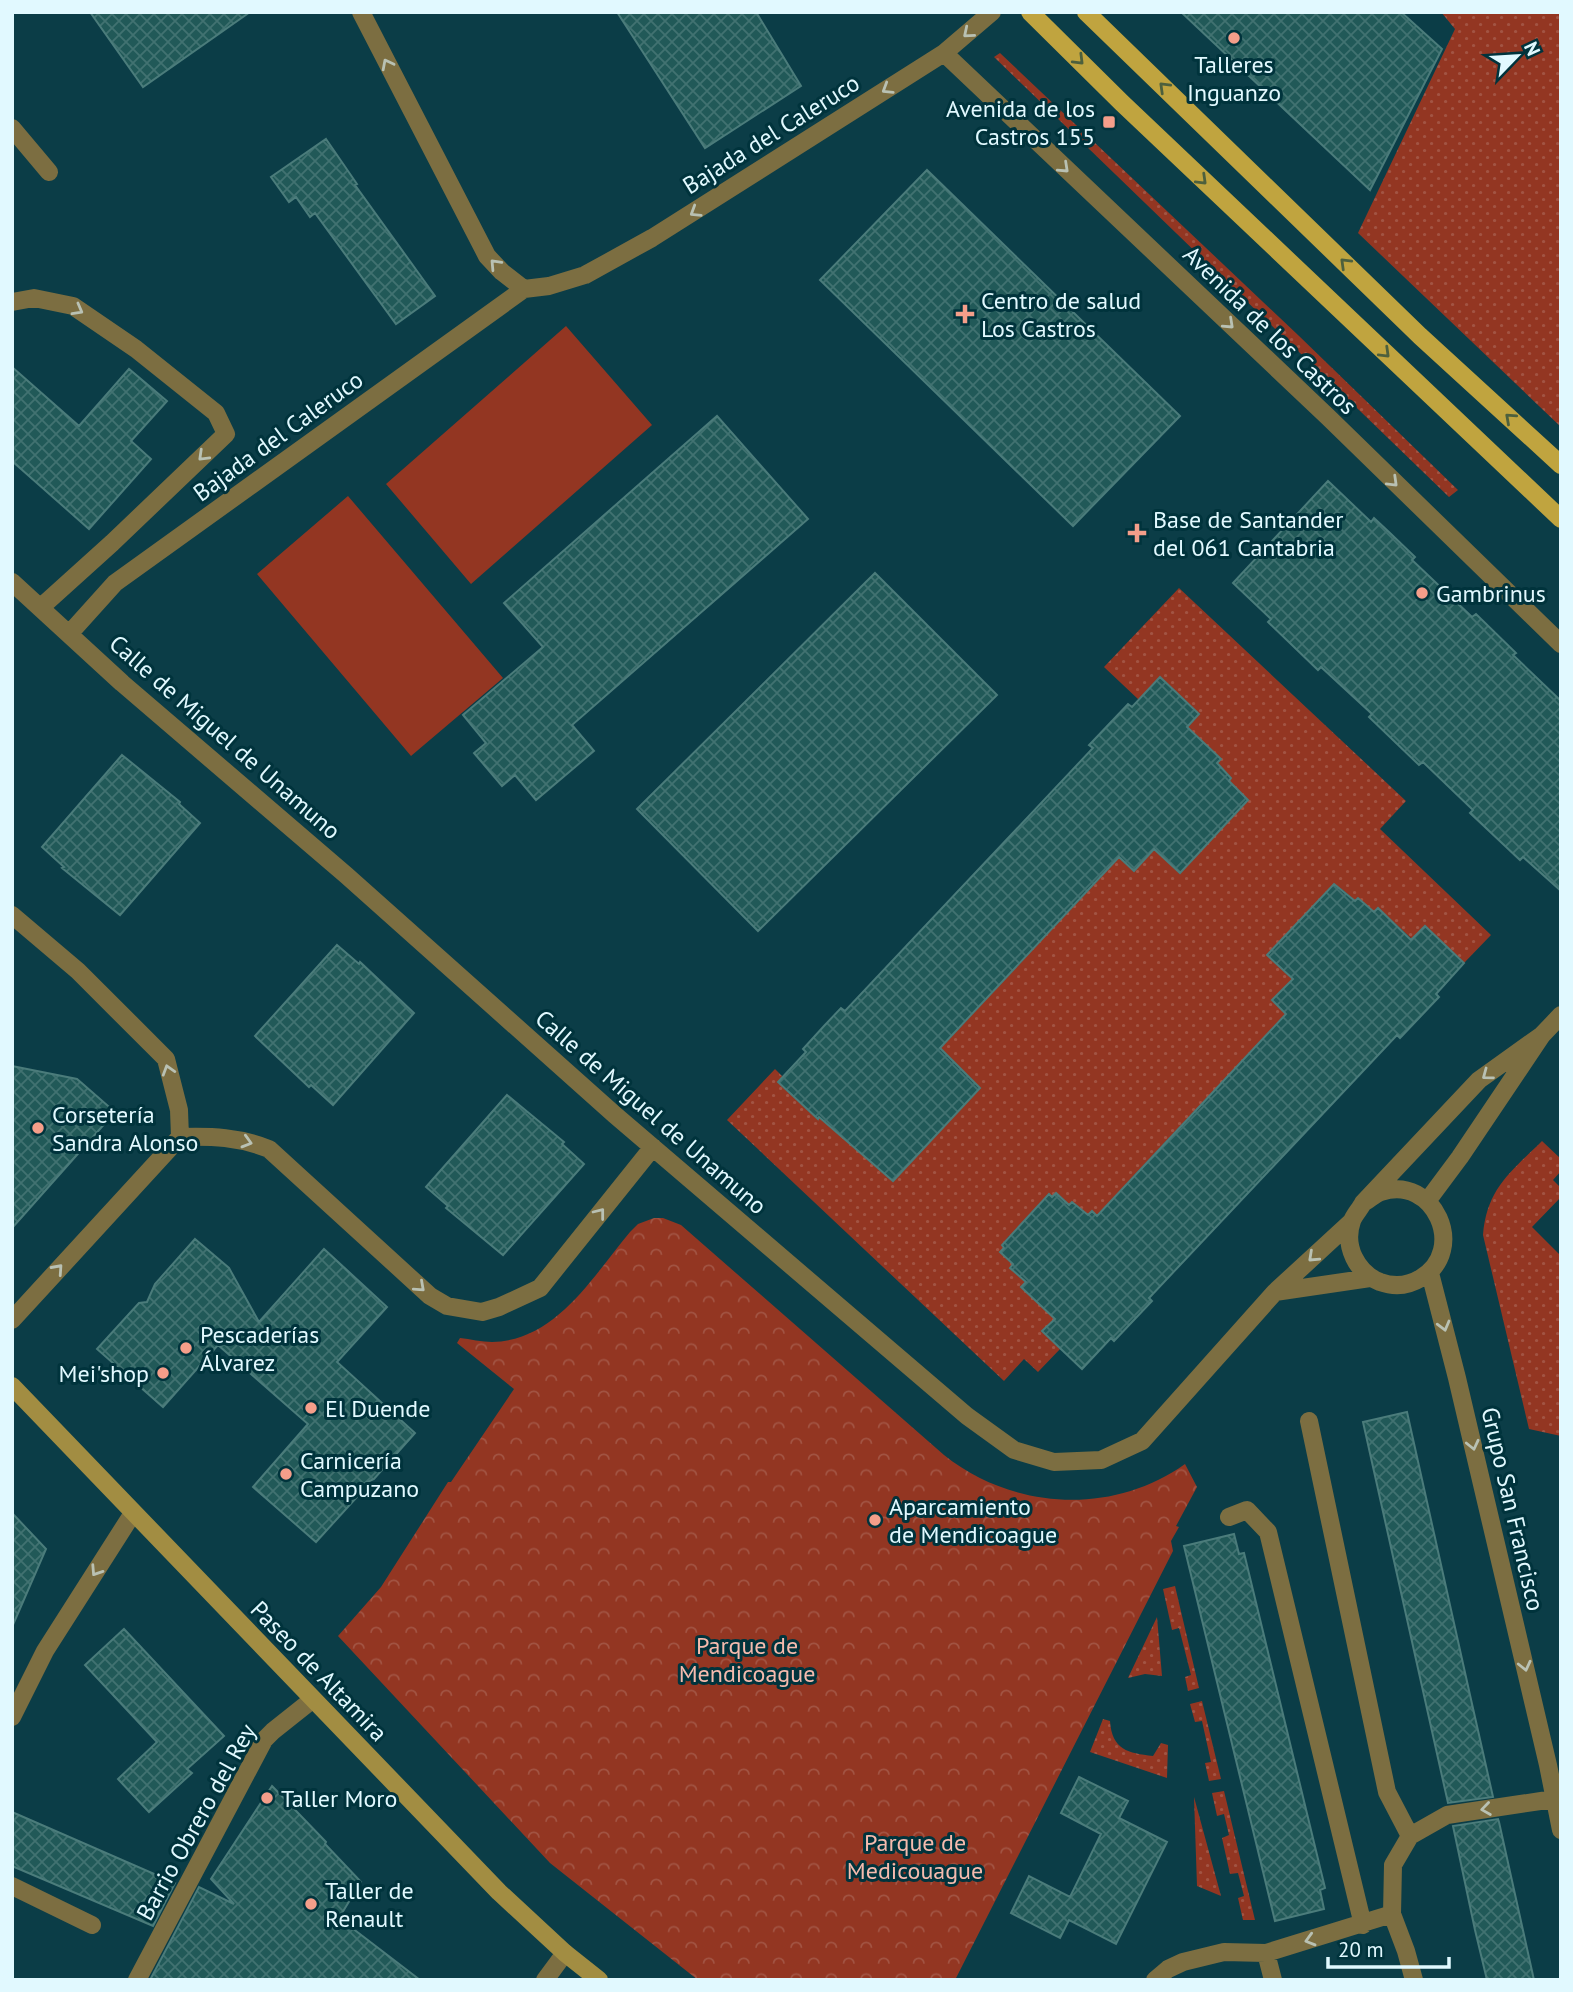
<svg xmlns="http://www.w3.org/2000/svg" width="1573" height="1992" viewBox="0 0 1573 1992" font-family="'PT Sans',sans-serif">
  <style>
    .grass { fill: url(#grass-dots) }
    .park { fill: url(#park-crowns) }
    .garden { fill: #933622 }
    .building { fill: url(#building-cross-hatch); stroke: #4b7c7b; stroke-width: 2 }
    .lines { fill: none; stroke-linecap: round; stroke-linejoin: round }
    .street { stroke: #7c6e41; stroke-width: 18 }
    .secondary { stroke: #a28d42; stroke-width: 18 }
    .primary { stroke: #c0a43f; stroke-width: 18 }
    .oneway { stroke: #b9c1b3 }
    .oneway2 { stroke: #4d603d }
    .poi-dot { fill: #f49e8a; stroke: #00333c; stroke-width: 2.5 }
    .labels { text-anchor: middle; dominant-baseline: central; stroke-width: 6; stroke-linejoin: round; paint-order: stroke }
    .poi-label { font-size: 24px; fill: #e1f9ff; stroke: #00333c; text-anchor: start }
    .street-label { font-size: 24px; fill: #e1f9ff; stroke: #00333c }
    .park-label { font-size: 24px; fill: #f5bbae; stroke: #00333c }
  </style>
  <defs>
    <pattern id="grass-dots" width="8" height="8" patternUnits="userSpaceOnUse" patternTransform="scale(1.75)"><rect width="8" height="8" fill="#933622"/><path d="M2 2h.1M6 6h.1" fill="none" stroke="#a25443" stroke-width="1.8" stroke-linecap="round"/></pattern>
    <pattern id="park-crowns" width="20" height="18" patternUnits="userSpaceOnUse" patternTransform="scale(1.75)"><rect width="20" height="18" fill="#933622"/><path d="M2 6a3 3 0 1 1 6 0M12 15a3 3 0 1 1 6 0" fill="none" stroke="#a25443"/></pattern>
    <pattern id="building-cross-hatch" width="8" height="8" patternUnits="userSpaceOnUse" patternTransform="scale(1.75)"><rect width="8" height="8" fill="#215958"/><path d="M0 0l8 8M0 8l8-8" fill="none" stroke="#417271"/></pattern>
  </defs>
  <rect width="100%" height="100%" fill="#0b3d47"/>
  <path class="grass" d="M1441,12H1561V427L1358,233L1455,29Z
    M1000,53L1298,335L1458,490L1449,497L994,57Z
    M1179,588L1406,801L1380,829L1491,935L1464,963L1425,926L1412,939L1378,908L1374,912L1359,898L1355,901L1343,890L1287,934L1267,955L1293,979L1272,1000L1286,1014L1201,1135L1185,1121L1126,1184L1141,1198L1124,1217L1088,1216L1072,1202L1069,1205L1056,1193L1052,1197L1049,1194L1013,1239L1009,1236L1002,1245L1004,1248L1001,1253L1013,1264L1010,1268L1025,1282L1021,1287L1055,1319L1043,1331L1061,1348L1038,1372L1024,1359L1004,1381L727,1120L775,1069L783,1077L778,1082L817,1119L819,1117L893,1181L980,1088L911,1020L960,1027L1019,964L1041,911L1056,925L1119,857L1134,871L1154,849L1180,872L1246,802L1229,782L1231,778L1217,763L1220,759L1186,727L1199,714L1160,677L1139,700L1104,667Z
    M1542,1141L1561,1159V1171L1553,1180L1561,1188V1197L1532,1227L1561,1256V1436L1529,1429L1483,1235C1487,1188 1511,1172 1542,1141Z
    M1175,1586L1199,1688L1188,1691L1185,1677L1191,1675L1179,1628L1172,1630L1163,1589Z
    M1157,1617L1162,1676L1145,1674L1128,1678Z
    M1202,1701L1221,1779L1209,1781L1205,1763L1211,1762L1202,1721L1195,1722L1190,1704Z
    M1103,1719L1110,1721C1112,1750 1128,1753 1153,1756L1161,1743L1168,1745L1167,1778L1090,1752Z
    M1224,1791L1255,1920H1243L1238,1898L1244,1896L1238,1873L1230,1874L1222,1838L1229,1835L1224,1814L1217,1816L1212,1793Z
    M1194,1797L1221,1896L1197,1886Z"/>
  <path class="park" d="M654,1218H663L681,1225L944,1455C1013,1510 1112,1516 1185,1464L1197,1487L1176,1526L1179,1527L1171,1541L1173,1551L955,1980H698L550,1863L338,1636L381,1587L448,1482H451L514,1389L457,1343L460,1338C470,1339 482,1342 492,1342C556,1341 593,1276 630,1232L638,1224Z"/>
  <path class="garden" d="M566,326L652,425L471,584L386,484Z
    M348,496L503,678L411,756L257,574Z"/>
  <path class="building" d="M90,12H250L143,87Z
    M617,12H756L801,86L705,148Z
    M1181,12H1401L1442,49L1370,190Z
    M326,139L357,184L355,185L435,296L396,324L315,213L310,217L296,197L289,202L271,177Z
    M927,170L1180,416L1073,526L820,280Z
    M12,367L79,426L129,369L167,401L131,441L151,459L89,529L12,461Z
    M717,416L808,519L572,725L594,751L536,800L515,775L502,786L474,753L486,743L463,715L543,647L504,603Z
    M1328,481L1371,522L1374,518L1390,533L1415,557L1412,560L1472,617L1476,614L1516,653L1513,655L1561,701V891L1523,857L1520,860L1470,813L1473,810L1423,762L1419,765L1369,717L1372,714L1321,667L1318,670L1268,622L1271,619L1233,583Z
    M875,573L997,695L758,931L637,809Z
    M1160,677L1199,714L1187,727L1221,759L1217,763L1231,778L1229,781L1248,800L1180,873L1154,849L1134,871L1119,857L940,1048L980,1088L893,1181L819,1117L818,1119L778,1082L806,1052L803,1049L824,1026L841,1008L845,1011L1093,748L1089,745L1128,704L1132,707Z
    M122,755L180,802L179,804L200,823L120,915L62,868L64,867L42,847Z
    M1334,884L1355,901L1358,898L1374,912L1378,908L1411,940L1425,926L1464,963L1436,994L1439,997L1400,1038L1397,1035L1149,1298L1152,1301L1114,1341L1111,1338L1082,1369L1042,1331L1055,1319L1021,1287L1026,1282L1010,1268L1013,1264L1000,1252L1004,1248L1002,1245L1049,1194L1052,1197L1056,1193L1069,1205L1072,1202L1088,1215L1092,1211L1097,1216L1286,1014L1272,1000L1293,979L1267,955Z
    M337,945L359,964L360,962L414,1013L333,1105L311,1085L309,1087L255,1036Z
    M12,1066L77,1079L115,1112L12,1228Z
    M507,1095L564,1142L562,1144L584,1164L503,1255L446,1208L448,1206L426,1187Z
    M195,1239L229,1268L259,1322L324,1249L387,1307L337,1362L415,1433L374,1479L361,1485L357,1497L316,1542L253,1487L308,1424L218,1345L163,1407L97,1349L139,1303L147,1302L155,1284Z
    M1407,1412L1470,1695L1493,1797L1448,1803L1363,1422Z
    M12,1513L46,1549L12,1627Z
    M1234,1534L1239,1554L1244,1553L1325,1888L1320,1890L1324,1909L1275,1921L1184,1546Z
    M124,1629L224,1736L187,1769L192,1773L149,1812L118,1779L157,1742L85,1665Z
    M1079,1777L1128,1801L1119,1818L1167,1842L1116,1944L1069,1920L1060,1938L1011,1913L1029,1876L1070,1897L1101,1834L1061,1813Z
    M272,1786L326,1842L325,1844L361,1882L339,1918L420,1980H150L199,1887L234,1904L211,1879Z
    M12,1812L175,1883L153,1926L12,1866Z
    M1498,1819L1499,1822L1534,1980H1487L1475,1930L1453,1826Z"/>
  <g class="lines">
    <path class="street" d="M361,12L487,256L502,272L524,289L549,286L585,275L652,238L944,53L992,12
      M944,53L1328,417L1561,644
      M12,128L49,172
      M12,302L34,298L73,306L136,349L216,413L226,434L112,543L40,608
      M12,582L122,683L346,875L615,1115L967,1416L1014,1450L1054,1462L1101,1460L1142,1441L1275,1292L1352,1221
      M70,633L115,583L524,289
      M12,915L78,971L166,1059L179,1110L180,1137L12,1320
      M180,1137C212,1136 239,1137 269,1149L430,1296L447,1306L482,1312L499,1307L540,1288L653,1147
      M1428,1200L1460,1157L1542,1035L1561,1015
      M1363,1203C1369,1200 1375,1194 1381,1192C1434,1174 1468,1250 1421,1278C1408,1286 1394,1287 1380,1282C1357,1273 1343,1246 1352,1221C1354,1215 1360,1209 1363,1203L1479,1080L1542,1035
      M1430,1273L1457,1378L1548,1765L1561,1830
      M1275,1292L1370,1278
      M1309,1421L1387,1792L1410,1836
      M1229,1517L1247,1510L1268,1532L1363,1925
      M12,1717L45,1651L133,1513
      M12,1886L92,1925
      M1392,1914L1406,1951L1414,1980
      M1266,1953L1273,1980
      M137,1980L264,1740L273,1731L312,1700
      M545,1980L565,1953
      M1155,1980L1168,1969L1183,1962L1224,1952L1266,1953L1392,1914L1393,1865L1410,1836L1447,1815L1554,1799"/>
    <path class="secondary" d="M12,1386L499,1892L565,1953L599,1980"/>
    <path class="primary" d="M1030,12L1122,103L1561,519
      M1086,12L1420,336L1561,465"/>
  </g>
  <defs><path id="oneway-chevron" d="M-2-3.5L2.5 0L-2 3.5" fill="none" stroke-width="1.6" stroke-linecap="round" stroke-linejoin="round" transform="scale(1.75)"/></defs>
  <g class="oneway">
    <use href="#oneway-chevron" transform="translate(968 33) rotate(140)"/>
    <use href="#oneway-chevron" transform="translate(387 64) rotate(-117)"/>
    <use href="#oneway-chevron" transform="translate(887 89) rotate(148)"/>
    <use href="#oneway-chevron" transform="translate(1064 168) rotate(43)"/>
    <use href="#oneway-chevron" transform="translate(695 212) rotate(148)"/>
    <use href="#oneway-chevron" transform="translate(495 264) rotate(-133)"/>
    <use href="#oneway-chevron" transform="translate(78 310) rotate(29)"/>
    <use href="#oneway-chevron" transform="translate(1229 324) rotate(43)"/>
    <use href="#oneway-chevron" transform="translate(203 456) rotate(136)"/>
    <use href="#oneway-chevron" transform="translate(1393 482) rotate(44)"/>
    <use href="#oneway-chevron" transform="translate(168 1070) rotate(-107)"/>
    <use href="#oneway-chevron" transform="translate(1487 1075) rotate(143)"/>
    <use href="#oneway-chevron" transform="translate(247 1142) rotate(16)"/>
    <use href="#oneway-chevron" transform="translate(600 1213) rotate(-52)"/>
    <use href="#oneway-chevron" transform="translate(1313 1257) rotate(137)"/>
    <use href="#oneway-chevron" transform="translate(58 1269) rotate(-48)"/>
    <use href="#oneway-chevron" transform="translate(420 1287) rotate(42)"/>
    <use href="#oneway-chevron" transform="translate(1444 1326) rotate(75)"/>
    <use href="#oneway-chevron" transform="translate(1473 1445) rotate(77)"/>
    <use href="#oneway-chevron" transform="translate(96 1571) rotate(123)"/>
    <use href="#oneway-chevron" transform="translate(1525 1666) rotate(77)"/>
    <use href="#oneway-chevron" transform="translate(1486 1809) rotate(172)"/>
    <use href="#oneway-chevron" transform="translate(1310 1940) rotate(164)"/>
  </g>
  <g class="oneway2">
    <use href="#oneway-chevron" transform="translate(1079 60) rotate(45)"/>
    <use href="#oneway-chevron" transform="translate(1164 87) rotate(-136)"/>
    <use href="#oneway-chevron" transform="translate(1202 180) rotate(44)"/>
    <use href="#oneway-chevron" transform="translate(1345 263) rotate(-136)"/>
    <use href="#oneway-chevron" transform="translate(1385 353) rotate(44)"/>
    <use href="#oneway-chevron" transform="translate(1510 418) rotate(-138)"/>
  </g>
  <g class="poi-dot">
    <circle cx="1234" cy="38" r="7"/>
    <rect x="1102" y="115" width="14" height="14" rx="3.5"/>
    <path d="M961.5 303.5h7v7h7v7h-7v7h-7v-7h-7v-7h7z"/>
    <path d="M1133.5 522.5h7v7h7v7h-7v7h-7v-7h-7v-7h7z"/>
    <circle cx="1422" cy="593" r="7"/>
    <circle cx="38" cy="1128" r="7"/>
    <circle cx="186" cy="1348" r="7"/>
    <circle cx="163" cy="1373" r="7"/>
    <circle cx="311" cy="1408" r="7"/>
    <circle cx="286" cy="1474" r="7"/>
    <circle cx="875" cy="1520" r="7"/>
    <circle cx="267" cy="1798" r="7"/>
    <circle cx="311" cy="1904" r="7"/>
  </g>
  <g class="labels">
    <g class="poi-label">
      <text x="1234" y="64" text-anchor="middle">Talleres<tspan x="1234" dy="28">Inguanzo</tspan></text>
      <text x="1095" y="108" text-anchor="end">Avenida de los<tspan x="1095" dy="28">Castros 155</tspan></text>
      <text x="981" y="300">Centro de salud<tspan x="981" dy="28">Los Castros</tspan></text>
      <text x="1153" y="519">Base de Santander<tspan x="1153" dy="28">del 061 Cantabria</tspan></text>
      <text x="1436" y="593">Gambrinus</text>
      <text x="52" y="1114">Corsetería<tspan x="52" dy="28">Sandra Alonso</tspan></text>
      <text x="200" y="1334">Pescaderías<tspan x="200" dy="28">Álvarez</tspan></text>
      <text x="149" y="1373" text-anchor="end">Mei'shop</text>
      <text x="325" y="1408">El Duende</text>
      <text x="300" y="1460">Carnicería<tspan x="300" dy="28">Campuzano</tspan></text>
      <text x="889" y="1506">Aparcamiento<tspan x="889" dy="28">de Mendicoague</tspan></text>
      <text x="281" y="1798">Taller Moro</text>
      <text x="325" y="1890">Taller de<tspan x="325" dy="28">Renault</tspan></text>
    </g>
    <g class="street-label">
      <text transform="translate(771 134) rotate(-32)">Bajada del Caleruco</text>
      <text transform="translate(1270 330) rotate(44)">Avenida de los Castros</text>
      <text transform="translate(278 436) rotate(-36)">Bajada del Caleruco</text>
      <text transform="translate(225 737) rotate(41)">Calle de Miguel de Unamuno</text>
      <text transform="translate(651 1112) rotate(41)">Calle de Miguel de Unamuno</text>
      <text transform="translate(1513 1509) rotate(77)">Grupo San Francisco</text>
      <text transform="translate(319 1671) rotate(46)">Paseo de Altamira</text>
      <text transform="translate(196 1822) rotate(-61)">Barrio Obrero del Rey</text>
    </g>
    <g class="park-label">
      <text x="747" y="1645">Parque de<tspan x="747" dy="28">Mendicoague</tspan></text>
      <text x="915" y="1842">Parque de<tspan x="915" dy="28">Medicouague</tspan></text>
    </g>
  </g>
  <rect width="1573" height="1992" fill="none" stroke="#e1f9ff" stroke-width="28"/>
  <g transform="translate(1517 56) rotate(65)" stroke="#00333c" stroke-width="5" paint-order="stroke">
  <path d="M0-5L12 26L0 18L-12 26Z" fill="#e1f9ff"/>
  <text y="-10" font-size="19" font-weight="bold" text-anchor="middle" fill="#e1f9ff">N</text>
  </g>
  <path d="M1328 1957v10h121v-10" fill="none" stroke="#e1f9ff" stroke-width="3.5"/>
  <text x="1338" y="1957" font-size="21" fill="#e1f9ff" stroke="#00333c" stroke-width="5" paint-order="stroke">20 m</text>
</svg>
